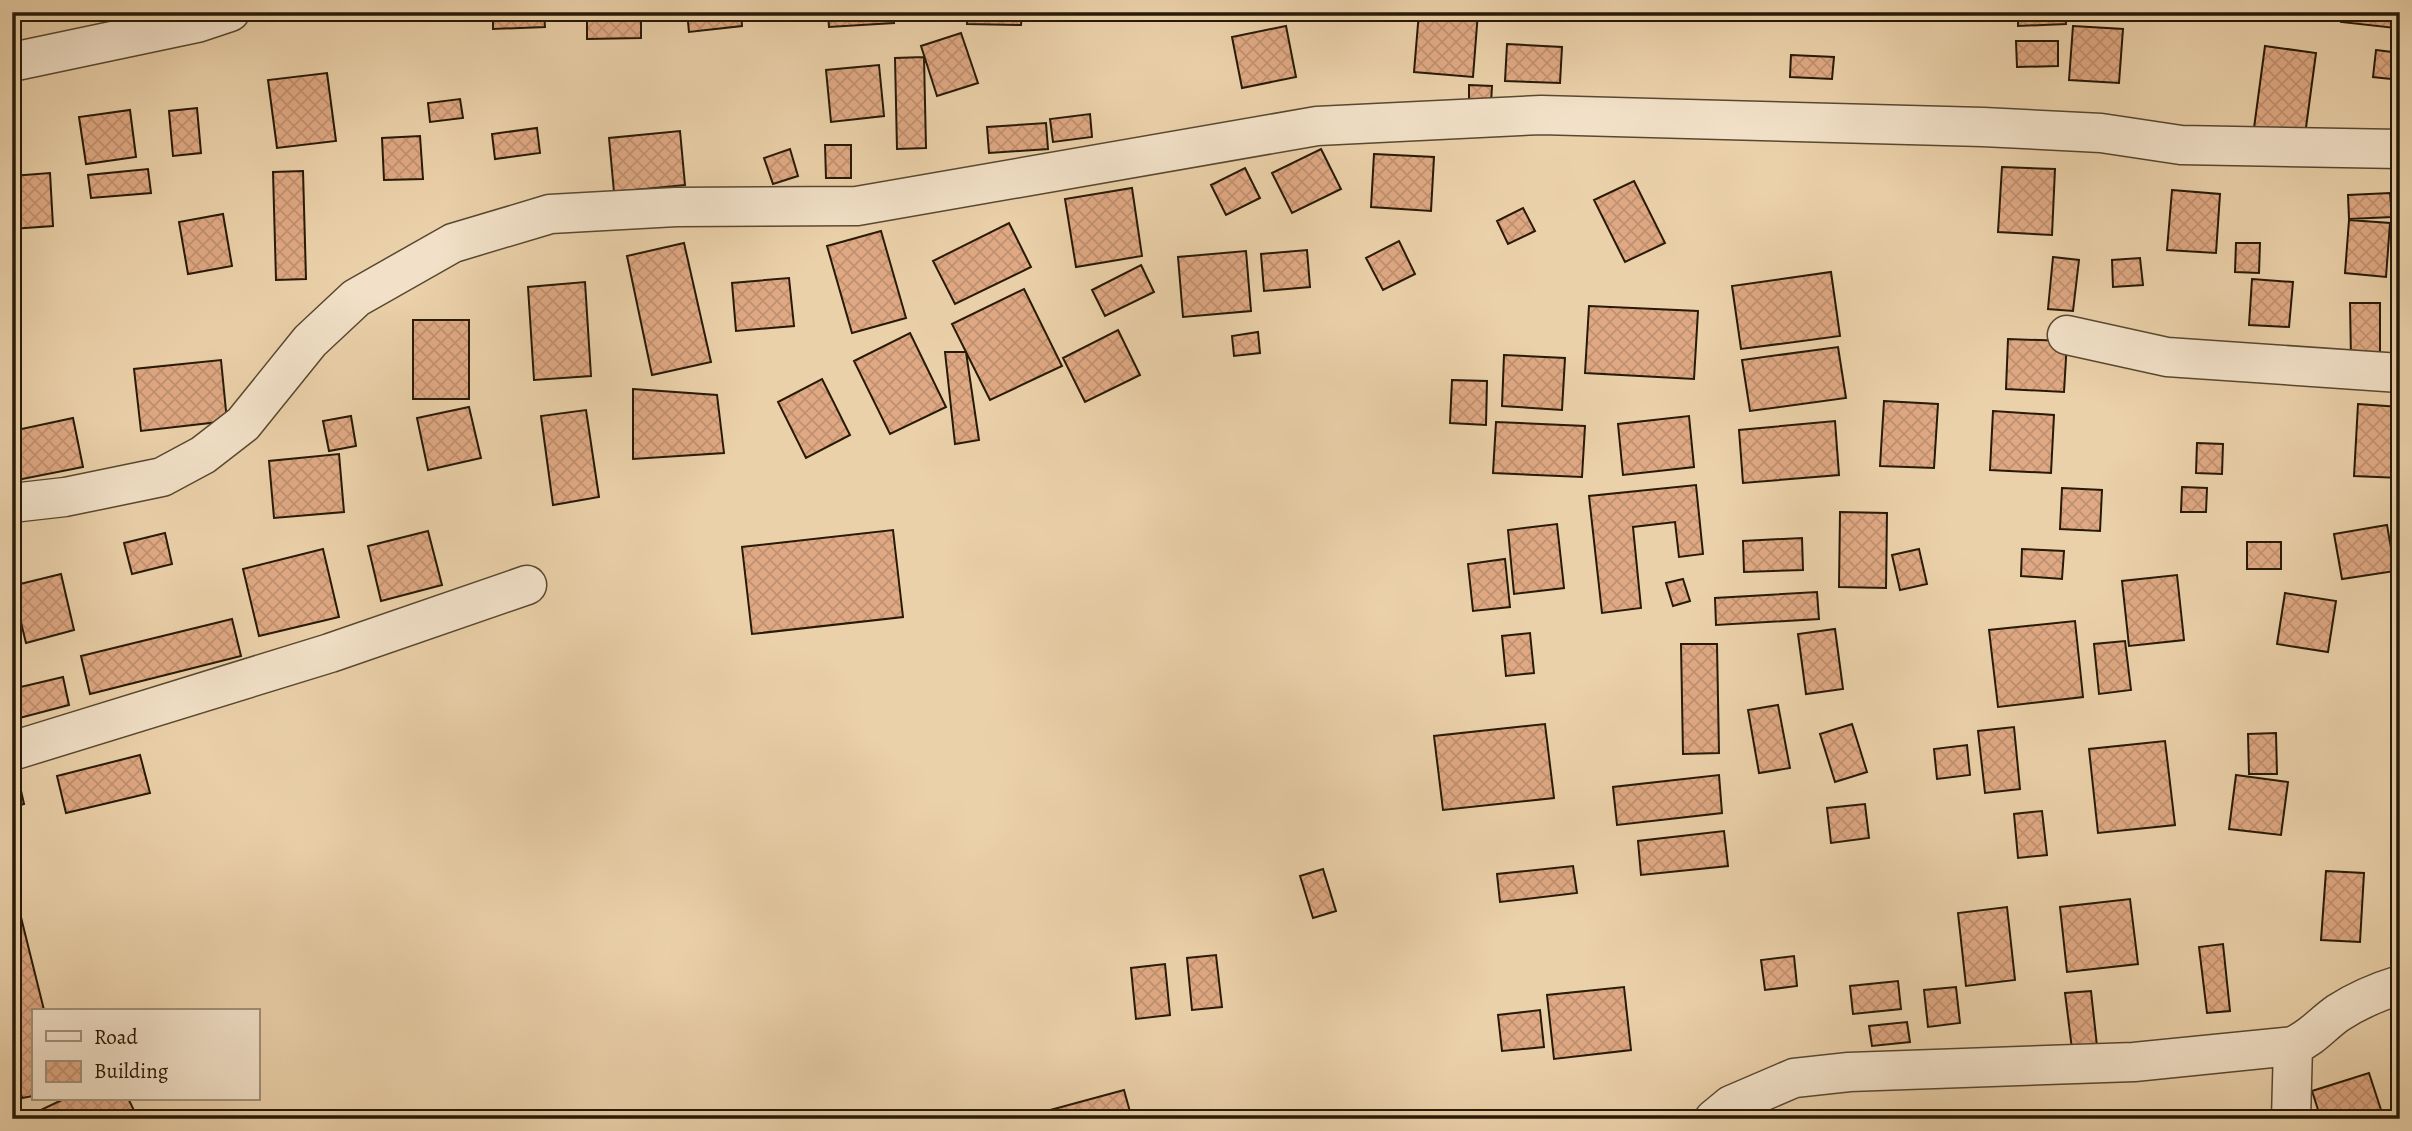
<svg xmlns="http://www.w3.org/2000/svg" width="2412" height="1131" viewBox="0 0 2412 1131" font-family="Alegreya,serif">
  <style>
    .building { fill: url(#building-cross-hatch); stroke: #271a07; stroke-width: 2 }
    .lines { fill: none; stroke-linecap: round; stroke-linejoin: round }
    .minor-casing { stroke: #584830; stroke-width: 41 }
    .minor { stroke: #f2e1c8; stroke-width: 38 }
  </style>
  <defs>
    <pattern id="building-cross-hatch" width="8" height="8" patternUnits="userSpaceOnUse" patternTransform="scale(1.75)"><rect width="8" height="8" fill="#e0a984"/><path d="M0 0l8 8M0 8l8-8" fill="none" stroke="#c09170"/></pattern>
  </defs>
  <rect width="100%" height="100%" fill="#ebd1aa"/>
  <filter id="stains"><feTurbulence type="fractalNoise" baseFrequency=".00286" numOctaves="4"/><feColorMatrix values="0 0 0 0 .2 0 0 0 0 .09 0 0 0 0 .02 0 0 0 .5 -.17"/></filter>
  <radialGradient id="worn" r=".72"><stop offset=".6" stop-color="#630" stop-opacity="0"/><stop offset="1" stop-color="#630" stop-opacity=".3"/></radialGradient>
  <path class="building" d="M493,12H544L545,27L493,29Z
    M587,12H641V38L587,39Z
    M687,12H741L742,26L689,32Z
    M828,12H893L894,23L829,27Z
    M968,12H1022L1021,25L967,24Z
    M1419,12H1478L1473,77L1414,72Z
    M2018,12H2065L2066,24L2018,26Z
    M2343,12H2397L2395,28L2341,22Z
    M1286,26L1296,77L1242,88L1232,37Z
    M2073,26L2123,29L2119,83L2069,80Z
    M961,33L978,83L937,96L921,46Z
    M2016,41H2058V66L2017,67Z
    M1507,44L1562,47L1560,83L1505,81Z
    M2265,46L2316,53L2305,135L2254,128Z
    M2376,50L2400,53V80L2373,77Z
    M1791,55L1834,57L1832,79L1790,77Z
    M924,57L926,148L897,149L895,58Z
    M879,65L884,116L831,122L826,70Z
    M327,73L336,141L277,148L268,80Z
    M1469,85L1492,86L1491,103L1469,101Z
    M460,99L463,118L430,122L428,103Z
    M197,108L201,153L173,156L169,111Z
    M130,110L136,157L86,164L79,117Z
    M1090,114L1092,137L1053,142L1050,119Z
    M1046,123L1048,149L989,153L987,127Z
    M537,128L540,153L495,159L492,134Z
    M680,131L685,185L614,192L609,138Z
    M420,136L423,179L384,180L382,138Z
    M825,145H851V178H826Z
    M790,149L798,176L773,184L764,158Z
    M1321,149L1341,189L1292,213L1272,173Z
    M1374,154L1434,157L1431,211L1371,207Z
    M2002,167L2055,169L2052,235L1998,232Z
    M1245,168L1260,198L1226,215L1211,185Z
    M148,169L151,193L91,198L88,175Z
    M303,171L306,279L276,280L273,172Z
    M50,173L53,226L12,229V176Z
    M1634,181L1665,243L1625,262L1594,200Z
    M1132,188L1142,256L1076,267L1065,199Z
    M2172,190L2220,194L2216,253L2167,250Z
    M2390,193L2392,217L2349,219L2348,195Z
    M1523,208L1535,231L1508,244L1497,221Z
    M223,214L232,266L188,274L179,222Z
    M2349,220L2390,223L2386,277L2345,273Z
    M1009,223L1031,267L955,304L933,261Z
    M881,231L906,318L852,333L827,246Z
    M1399,241L1415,274L1383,290L1366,258Z
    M684,243L711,362L652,375L627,256Z
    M2236,243H2260L2259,273L2235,272Z
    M1307,250L1310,287L1264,291L1261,254Z
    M1246,251L1251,311L1183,317L1178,257Z
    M2053,257L2079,260L2073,311L2048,309Z
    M2140,258L2143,285L2113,287L2112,260Z
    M1141,265L1154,292L1105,316L1092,290Z
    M1831,272L1840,336L1741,349L1732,286Z
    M789,278L794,326L736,331L732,283Z
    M2252,279L2293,282L2289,327L2249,325Z
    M585,282L591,376L534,380L528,287Z
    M2392,284H2400V331L2391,330Z
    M1024,289L1062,366L990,400L952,324Z
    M2350,303H2380V359H2351Z
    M1589,306L1698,311L1694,379L1585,373Z
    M413,320H469V399H413Z
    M1118,330L1140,375L1085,402L1063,358Z
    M1258,332L1260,353L1234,356L1232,336Z
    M910,333L946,407L890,434L854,361Z
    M2008,339L2067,341L2064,392L2006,389Z
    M1838,347L1846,398L1750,411L1742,360Z
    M945,352H966L979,440L955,444Z
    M1504,355L1565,358L1562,410L1502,406Z
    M221,360L227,421L141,431L134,369Z
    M822,379L850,435L806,458L778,402Z
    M1452,380L1487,381L1486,425L1450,423Z
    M633,389L717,395L724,453L633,459Z
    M1884,401L1938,404L1934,468L1880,466Z
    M2358,404L2400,407V478L2354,476Z
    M469,407L481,458L428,470L417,418Z
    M586,410L599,497L553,505L541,416Z
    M1993,411L2054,415L2051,473L1990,470Z
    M351,416L356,446L329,451L323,421Z
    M1689,416L1694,467L1623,475L1618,424Z
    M73,418L83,467L12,481V431Z
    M1835,421L1839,475L1743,483L1739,430Z
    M1496,422L1585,426L1582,477L1493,473Z
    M2197,443L2223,444L2222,474L2196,473Z
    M339,454L344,512L274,518L269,461Z
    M1696,485L1703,554L1679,557L1675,522L1633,527L1641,608L1602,613L1589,496Z
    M2182,487L2207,488L2206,512H2181Z
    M2062,488L2102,490L2100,531L2060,529Z
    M1840,512L1887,513L1886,588L1839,587Z
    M1557,524L1564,588L1514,594L1508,530Z
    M2387,525L2395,571L2342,579L2334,534Z
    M893,530L903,617L752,634L742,547Z
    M428,531L442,585L381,601L368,546Z
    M165,533L172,564L132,574L124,543Z
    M1802,538L1803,570L1744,572L1743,541Z
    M2247,542H2281V569H2247Z
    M323,549L339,617L259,636L243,569Z
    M1919,549L1927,584L1900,590L1892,555Z
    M2022,549L2064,551L2062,579L2021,576Z
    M1505,559L1510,607L1473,611L1468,564Z
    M61,574L74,630L26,643L12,586Z
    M2177,575L2184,640L2129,646L2122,581Z
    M1683,579L1690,601L1673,606L1666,583Z
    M1817,592L1819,619L1716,625L1715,598Z
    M2285,593L2336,601L2328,652L2277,644Z
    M232,619L241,656L90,694L81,656Z
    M2075,621L2083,697L1998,707L1989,630Z
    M1835,629L1843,689L1806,694L1798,634Z
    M1530,633L1534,673L1506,676L1502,636Z
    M2125,641L2131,690L2099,694L2094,644Z
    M1681,644H1717L1719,753L1683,754Z
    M2396,648H2400V670H2395Z
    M63,677L69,705L12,720V689Z
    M1778,705L1790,768L1759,773L1748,710Z
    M1545,724L1554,798L1443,810L1434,736Z
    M1852,724L1867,772L1835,782L1820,734Z
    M2014,727L2020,789L1985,793L1978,731Z
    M2276,733L2277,774H2249L2248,734Z
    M2165,741L2175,825L2098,833L2089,749Z
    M1967,745L1970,775L1937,779L1934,749Z
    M140,755L150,793L66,813L57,776Z
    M1719,775L1722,813L1617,825L1613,787Z
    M2236,775L2288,782L2281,835L2229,829Z
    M19,782L24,804L12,807V784Z
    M1865,804L1869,838L1831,843L1827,808Z
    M2042,811L2047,855L2018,858L2014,814Z
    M1724,831L1728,866L1641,875L1638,841Z
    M1573,866L1577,893L1500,902L1497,874Z
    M1323,869L1336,911L1313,918L1300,876Z
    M2326,871L2364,873L2360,942L2321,940Z
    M12,881L44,1010H33V1096L22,1098L12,1059Z
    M2130,899L2138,964L2067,972L2060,907Z
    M2007,907L2015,980L1966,986L1958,913Z
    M2223,944L2230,1011L2207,1013L2199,947Z
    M1216,955L1222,1007L1192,1010L1187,958Z
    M1794,956L1797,986L1765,990L1761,960Z
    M1165,964L1170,1015L1136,1019L1131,968Z
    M1898,981L1901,1009L1853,1014L1850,986Z
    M1624,987L1631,1050L1554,1059L1547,995Z
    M1956,987L1960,1023L1928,1027L1924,990Z
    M2091,991L2097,1046L2072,1049L2065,993Z
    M1540,1010L1544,1047L1502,1051L1498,1015Z
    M1907,1022L1910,1042L1872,1046L1869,1026Z
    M2369,1073L2384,1119H2321L2312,1091Z
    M1124,1090L1132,1119H1017Z
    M66,1098H128L138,1119H22Z
    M1171,1110L1172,1119H1154L1153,1112Z
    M1351,1110L1352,1119H1317V1114Z
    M2257,1110L2258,1119H2208V1115Z"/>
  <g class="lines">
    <g class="minor-casing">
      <path id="minor" d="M12,62L197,23L230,12
        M2067,335L2167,357L2400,373
        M12,503L65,497L162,477L203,455L243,424L310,341L356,298L453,243L550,214L676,207L857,206L1317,126L1541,115L1983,127L2101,133L2181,145L2400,149
        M12,751L330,653L527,585
        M1714,1119L1731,1105L1794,1078L1849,1072L2134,1062L2293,1046C2313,1037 2321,1025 2338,1013C2358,1000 2377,992 2400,985
        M2291,1119L2293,1046"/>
    </g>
    <use href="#minor" class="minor"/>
  </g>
  <rect width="2412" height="1131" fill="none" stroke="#ebd1aa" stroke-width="42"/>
  <rect x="14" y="14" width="2384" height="1103" fill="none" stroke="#271a07" stroke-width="3.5"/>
  <rect x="21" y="21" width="2370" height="1089" fill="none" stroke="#271a07" stroke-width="2"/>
  <rect x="32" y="1009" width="228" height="91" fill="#f2e1c8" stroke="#a1917b" stroke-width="2"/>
  <rect x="46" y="1031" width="35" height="10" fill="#f2e1c8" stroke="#a1917b" stroke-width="2"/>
  <text x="94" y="1044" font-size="21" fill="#271a07">Road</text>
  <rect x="46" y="1061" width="35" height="21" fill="url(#building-cross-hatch)" stroke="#a1917b" stroke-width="2"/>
  <text x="94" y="1078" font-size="21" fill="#271a07">Building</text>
  <rect width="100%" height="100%" filter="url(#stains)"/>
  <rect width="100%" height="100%" fill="url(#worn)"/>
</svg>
